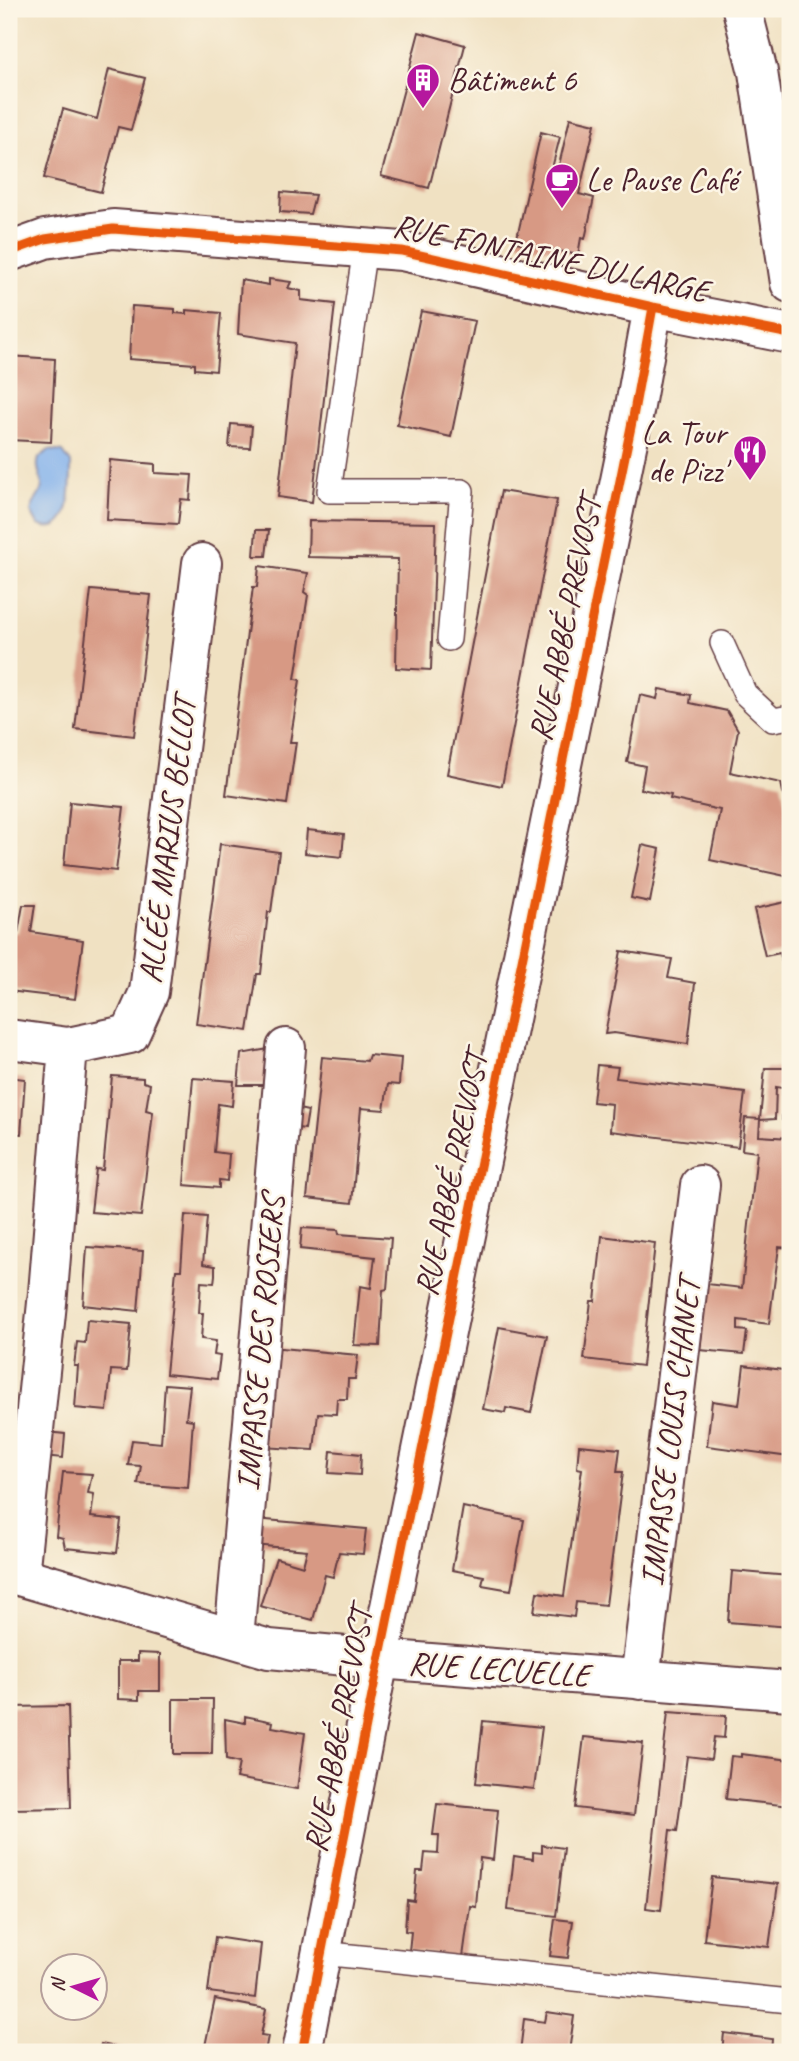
<svg xmlns="http://www.w3.org/2000/svg" width="799" height="2061" viewBox="0 0 799 2061" font-family="Caveat,sans-serif">
  <style>
    .water { fill: #82b1ec; stroke: #66688c; stroke-width: 2 }
    .building { fill: #d79984 }
    .lines { fill: none; stroke-linecap: round; stroke-linejoin: round }
    .service-casing { stroke: #633c42; stroke-width: 26 }
    .minor-casing { stroke: #633c42; stroke-width: 42 }
    .tertiary-casing { stroke: #633c42; stroke-width: 42 }
    .primary-casing { stroke: #633c42; stroke-width: 42 }
    .service { stroke: #fff; stroke-width: 23 }
    .minor { stroke: #fff; stroke-width: 38 }
    .tertiary { stroke: #fff; stroke-width: 38 }
    .primary { stroke: #fff; stroke-width: 38 }
    .cycleway-casing { stroke: #fcf5e5; stroke-width: 13 }
    .cycleway { stroke: #e8590c; stroke-width: 9 }
    .labels { text-anchor: middle; dominant-baseline: central; stroke-width: 5; stroke-linejoin: round; paint-order: stroke }
    .poi-label { font-size: 33px; fill: #4a1f2b; stroke: #fcf5e5; text-anchor: start }
    .street-label { font-size: 33px; fill: #4a1f2b; stroke: #fcf5e5 }
  </style>
  <rect width="100%" height="100%" fill="#fcf5e5"/>
  <filter id="ink" filterUnits="userSpaceOnUse"><feTurbulence type="fractalNoise" baseFrequency=".0143" numOctaves="2"/><feDisplacementMap in="SourceGraphic" scale="14" xChannelSelector="R" yChannelSelector="G"/><feConvolveMatrix kernelMatrix="1 2 1 2 8 2 1 2 1" color-interpolation-filters="sRGB"/></filter>
  <filter id="wash" filterUnits="userSpaceOnUse"><feTurbulence type="fractalNoise" baseFrequency=".00686" numOctaves="4" result="noise"/><feDisplacementMap in="SourceGraphic" scale="28" xChannelSelector="R" yChannelSelector="G"/><feGaussianBlur stdDeviation="1.57" result="paint"/><feColorMatrix in="noise" values="0 0 0 0 0 0 0 0 0 0 0 0 0 0 0 0 0 1.4 0 .05"/><feComposite in="paint" operator="in"/></filter>
  <g filter="url(#wash)">
    <rect width="100%" height="100%" fill="#f0e1c2"/>
    <path class="water" d="M49,450L63,452L71,463C71,485 73,540 38,525L31,512C32,501 41,497 42,486C42,475 35,470 39,458Z"/>
    <g id="blocks">
      <path class="building" d="M419,32L465,45L429,188L381,176Z
        M109,69L145,78L131,130L118,127L101,192L44,178L63,109L97,119Z
        M570,118L595,124L579,194L594,198L585,239L581,238L578,255L516,242L541,132L560,137L551,172L557,174Z
        M281,192L315,195L310,214L280,212Z
        M269,279L291,282L288,288L301,291V300L335,304L312,502L278,497L295,343L238,334L241,280L269,285Z
        M132,306L175,309V313L186,314V310L221,313L216,371L195,369V364L129,359Z
        M421,311L475,321L451,437L397,425Z
        M9,356L55,359L51,442L9,440Z
        M231,424L252,426L250,448L229,447Z
        M110,460L155,464V473L192,475L190,500L181,499L178,524L107,520Z
        M501,491L557,500L502,786L447,774Z
        M309,521L436,523L431,670L396,668L398,559L308,557Z
        M256,530H269L266,556H254Z
        M259,566L308,573L304,592L308,595L295,679L300,680L290,742H296L287,804L226,795L253,587H257Z
        M91,590L151,595L134,736L75,729Z
        M659,689L691,695L690,703L727,711L738,730L730,772L781,783L790,825V877L710,860L720,810L670,799L671,795L641,789L645,766L627,762L640,695L657,699Z
        M70,802L124,807L116,871L64,865Z
        M307,830L344,834L342,857L305,853Z
        M220,844L279,852L271,912H268L261,974H257L248,1031L196,1024Z
        M642,845L660,849L650,902L631,898Z
        M790,901V992H789L780,953L765,956L754,909Z
        M23,905H35L31,932L83,940L75,999L9,991V931L18,933Z
        M621,951L672,959L668,978L695,983L688,1044L614,1033L605,1034Z
        M274,1048L271,1085H238L241,1054Z
        M369,1055L401,1058L399,1085L388,1084L384,1110L361,1108L352,1203L307,1198L322,1057L367,1061Z
        M597,1065L618,1067L616,1078L745,1093L738,1147L610,1131L612,1104L593,1102Z
        M765,1068H790V1120H782L783,1088L776,1087L775,1119L760,1120L759,1136L790,1138V1248L779,1247L769,1324L738,1320V1330L747,1331L744,1354L700,1350L707,1284L742,1288L757,1152L742,1150L745,1118L760,1119Z
        M112,1076L143,1078V1082L150,1084L146,1110L153,1112L141,1216L91,1212L96,1169L103,1170Z
        M9,1077L25,1079L21,1134L9,1133Z
        M193,1078L234,1081L232,1106L218,1104L214,1152L229,1154L227,1181L219,1180V1188L184,1185Z
        M294,1108L308,1111L305,1129L291,1127Z
        M185,1215L207,1217L203,1264L215,1266V1275L214,1283L201,1282L199,1313H203L201,1339L216,1341L214,1355L220,1356L217,1379L166,1374L176,1270H181Z
        M302,1228L338,1230L339,1234L391,1238L387,1289L383,1290L380,1346L354,1345L360,1286L371,1288L375,1257L300,1249Z
        M602,1236L655,1243L642,1366L584,1359L591,1301H595Z
        M87,1247L143,1251L138,1311L83,1305Z
        M87,1320L131,1324L127,1371L111,1370L107,1411L75,1408L78,1366H74L77,1342L85,1343Z
        M499,1327L547,1336L531,1413L506,1408L505,1413L483,1409Z
        M270,1347L358,1355L355,1379H348L347,1399H337L336,1414L318,1413L314,1450L262,1447Z
        M744,1365L790,1371V1457L707,1446L712,1401L739,1405Z
        M165,1384L190,1386L186,1419L193,1420L188,1488L138,1484L141,1466L128,1465L132,1440L161,1443Z
        M46,1432L65,1434L63,1458L43,1456Z
        M579,1445L620,1449L617,1472H623L606,1605L576,1602L574,1617L534,1612L537,1592L564,1596L582,1469L577,1468Z
        M331,1451L361,1454L360,1475L329,1473Z
        M63,1472L92,1474L88,1493L94,1494L91,1517L121,1520L117,1553L65,1548L63,1538L56,1536Z
        M463,1507L524,1520L511,1590L482,1585L484,1576L452,1570Z
        M255,1519L366,1529L363,1554L339,1552L333,1577L325,1575L313,1620L260,1606L276,1558L303,1566L307,1550L254,1545Z
        M732,1571L790,1576V1627L728,1622Z
        M138,1653L160,1654V1691H139V1700L118,1699V1661H138Z
        M173,1699H213L212,1754H173Z
        M68,1706L71,1808L9,1809V1707Z
        M668,1712L726,1716L724,1738L714,1737L711,1759L687,1756L677,1831L670,1830L661,1910L646,1908Z
        M245,1716L273,1722L272,1727L305,1733L297,1789L236,1778L239,1763L226,1760L225,1719L245,1723Z
        M483,1721L542,1727L534,1789L476,1783Z
        M584,1737L643,1743L634,1815L575,1808Z
        M741,1754L790,1760V1806L726,1799L731,1756L741,1757Z
        M437,1804L498,1810L493,1860L480,1858L476,1907L470,1906L463,1957L409,1951L411,1932L405,1931L407,1900L414,1901L417,1871H423L425,1853L438,1854L439,1835H433Z
        M542,1845L564,1848L556,1916L508,1910L514,1856L533,1859V1852L542,1853Z
        M712,1877L778,1884L769,1947L704,1940Z
        M555,1919L573,1921L568,1958L550,1956Z
        M215,1937L261,1944L255,1998L208,1992Z
        M215,1999L266,2009L261,2035L268,2036L265,2052H232L205,2046Z
        M547,2012L574,2016L569,2052H520L524,2019L545,2022Z
        M724,2033L772,2039L771,2052H722Z
        M101,2044L135,2051L134,2052H99Z"/>
    </g>
  </g>
  <g filter="url(#ink)">
    <use href="#blocks" fill-opacity="0" stroke="#633c42" stroke-width="2"/>
    <g class="lines">
      <g class="service-casing">
        <path id="service" d="M365,248L329,491H462L449,639
          M722,643L745,694L773,720L790,717
          M321,1953L790,2001"/>
      </g>
      <g class="minor-casing">
        <path id="minor" d="M9,1039L68,1047L130,1034L149,992L202,563
          M9,1573L269,1649L379,1659L790,1691
          M19,1576L48,1293L68,1047
          M234,1638L286,1048
          M640,1680L700,1185"/>
      </g>
      <g class="tertiary-casing">
        <path id="tertiary" d="M9,252L45,239L113,229L402,251L653,307L790,334
          M302,2052L372,1695L633,417L653,307"/>
      </g>
      <g class="primary-casing">
        <path id="primary" d="M742,9L758,72L790,283"/>
      </g>
      <use href="#service" class="service"/>
      <use href="#minor" class="minor"/>
      <use href="#tertiary" class="tertiary"/>
      <use href="#primary" class="primary"/>
      <g class="cycleway-casing">
        <path id="cycleway" d="M9,252L45,239L113,229L402,251L653,307L790,334
          M302,2052L372,1695L633,417L653,307"/>
      </g>
      <use href="#cycleway" class="cycleway"/>
    </g>
  </g>
  <defs>
    <g id="building-pin" transform="scale(1.75)"><path d="M0 17L-7.5 6A9.5 9.5 0 1 1 7.5 6Z" fill="#b5179e" stroke="#fcf5e5"/><path d="M-4-6H4V6H1V3H-1V6H-4ZM-2.5-4.3h1.7v1.8h-1.7ZM.8-4.3h1.7v1.8H.8ZM-2.5-1h1.7V.8h-1.7ZM.8-1h1.7V.8H.8Z" fill="#fff"/></g>
    <g id="cafe-pin" transform="scale(1.75)"><path d="M0 17L-7.5 6A9.5 9.5 0 1 1 7.5 6Z" fill="#b5179e" stroke="#fcf5e5"/><path d="M-5.5-4.5H6V0H3Q3 3.5 0 3.5H-2.5Q-5.5 3.5-5.5 0ZM3-3.2v2h1.7v-2ZM-6 4.5H4V6H-6Z" fill="#fff"/></g>
    <g id="restaurant-pin" transform="scale(1.75)"><path d="M0 17L-7.5 6A9.5 9.5 0 1 1 7.5 6Z" fill="#b5179e" stroke="#fcf5e5"/><path d="M-5-6h1v4h1v-4h1v4h1v-4h1v5L-1.5 .5V6h-2V.5L-5-1ZM5-6V6H3V1.5H1.5Q1.5-4 5-6Z" fill="#fff"/></g>
  </defs>
  <g fill-rule="evenodd">
    <use href="#building-pin" x="423" y="80"/>
    <use href="#cafe-pin" x="562" y="180"/>
    <use href="#restaurant-pin" x="750" y="452"/>
  </g>
  <g class="labels">
    <g class="poi-label">
      <text x="448" y="80">Bâtiment 6</text>
      <text x="586" y="180">Le Pause Café</text>
      <text x="726" y="433" text-anchor="end">La Tour<tspan x="726" dy="38">de Pizz'</tspan></text>
    </g>
    <g class="street-label">
      <text transform="translate(551 258) rotate(12)">RUE FONTAINE DU LARGE</text>
      <text transform="translate(565 619) rotate(-78)">RUE ABBÉ PREVOST</text>
      <text transform="translate(167 840) rotate(-83)">ALLÉE MARIUS BELLOT</text>
      <text transform="translate(451 1174) rotate(-78)">RUE ABBÉ PREVOST</text>
      <text transform="translate(260 1343) rotate(-85)">IMPASSE DES ROSIERS</text>
      <text transform="translate(670 1432) rotate(-83)">IMPASSE LOUIS CHANET</text>
      <text transform="translate(499 1669) rotate(4)">RUE LECUELLE</text>
      <text transform="translate(338 1730) rotate(-79)">RUE ABBÉ PREVOST</text>
    </g>
  </g>
  <rect width="799" height="2061" fill="none" stroke="#fcf5e5" stroke-width="35"/>
  <g transform="translate(74 1987) rotate(275)"><circle r="33" fill="#fcf5e5" stroke="#b59f9b" stroke-width="2"/>
  <path d="M0-5L12 26L0 18L-12 26Z" fill="#b5179e"/>
  <text y="-10" font-size="19" font-weight="bold" text-anchor="middle" fill="#4a1f2b">N</text>
  </g>
</svg>
